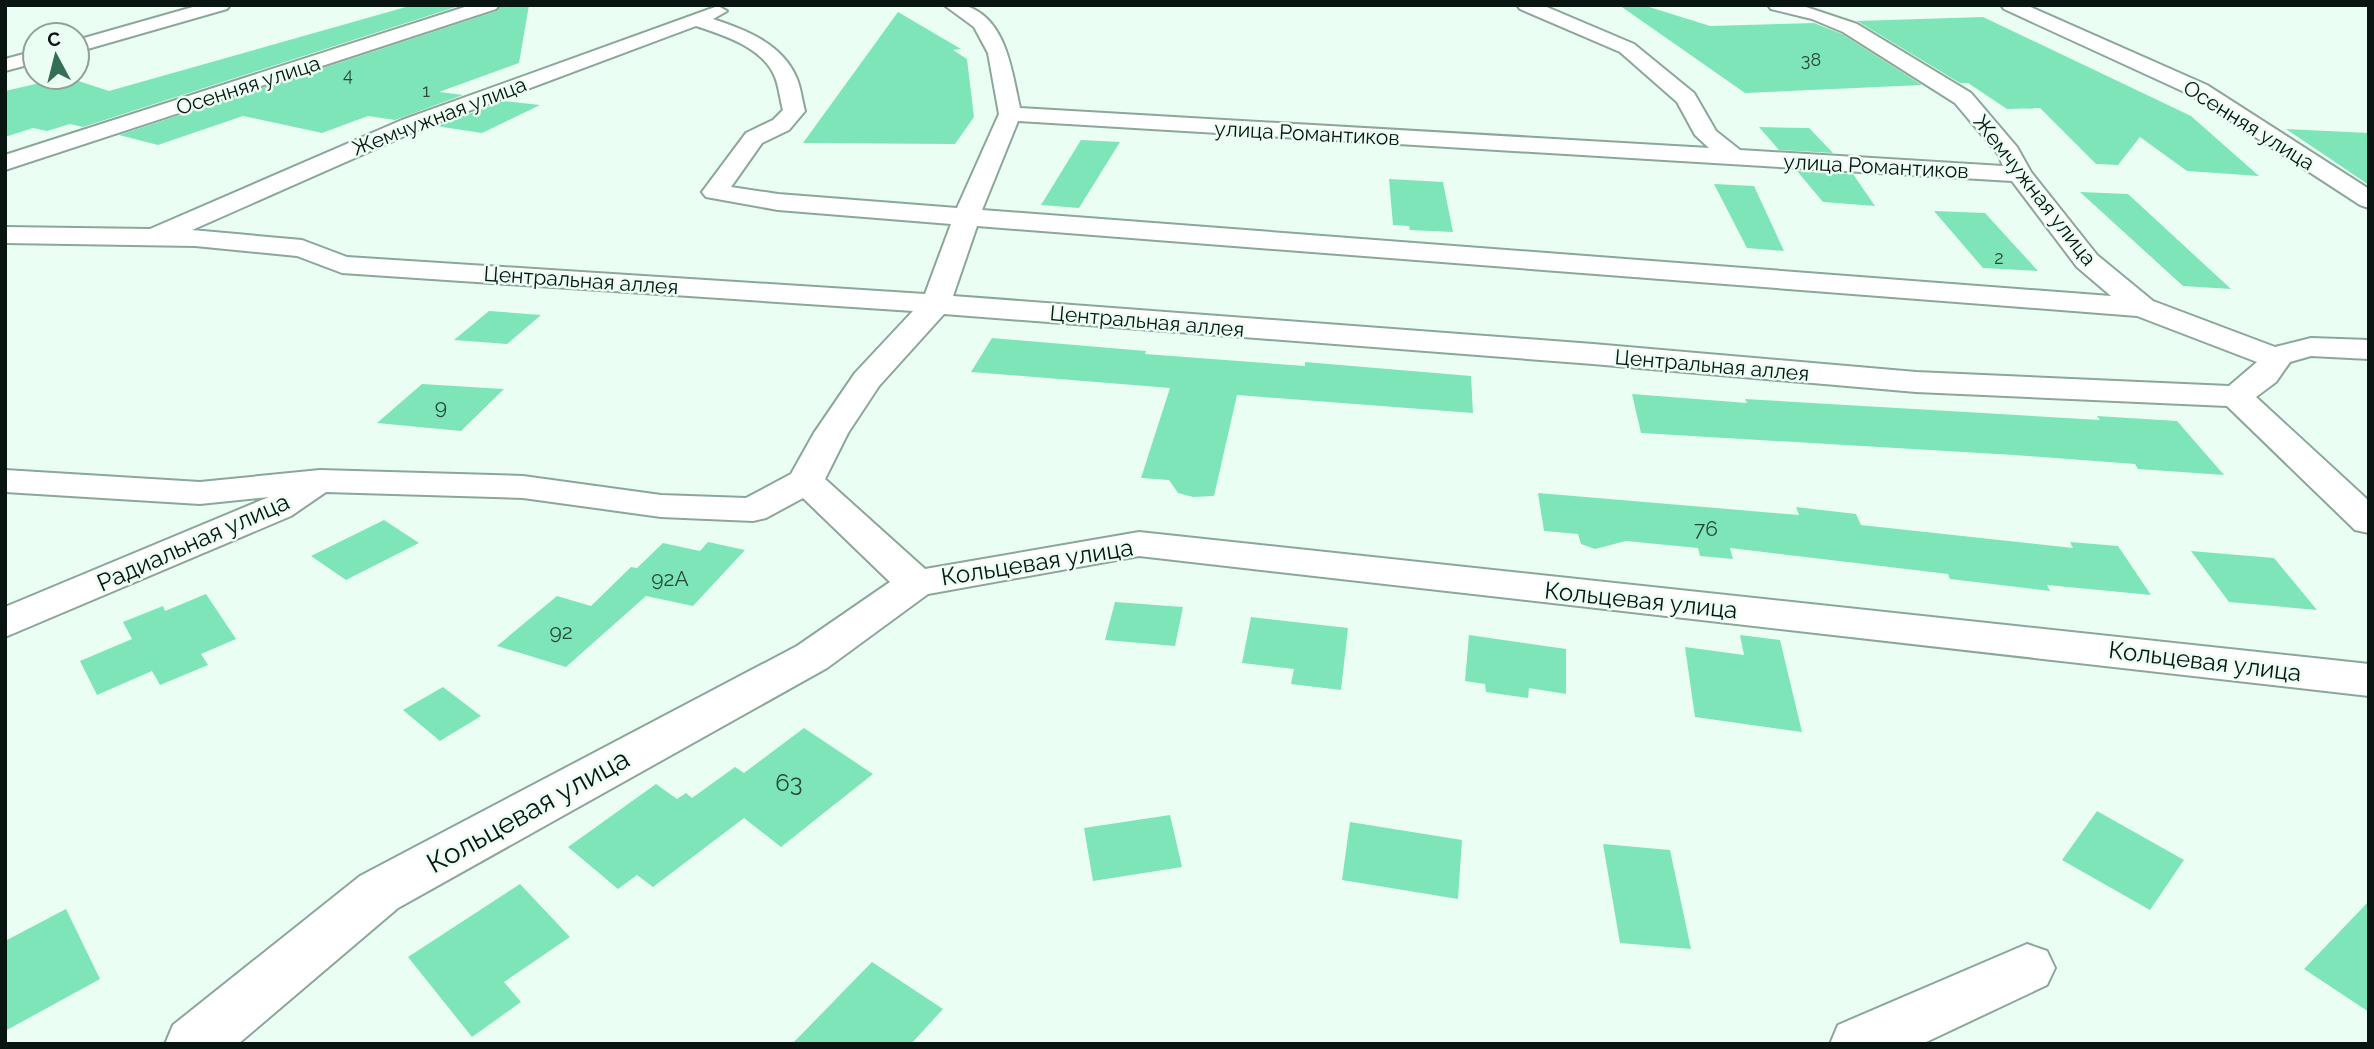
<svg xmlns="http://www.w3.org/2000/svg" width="2374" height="1049" viewBox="0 0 2374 1049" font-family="Raleway,sans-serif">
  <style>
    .building { fill: #7ee5b8 }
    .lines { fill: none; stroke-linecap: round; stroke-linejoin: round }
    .minor-casing { stroke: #8aa799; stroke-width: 4 }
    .minor { fill: #fff; fill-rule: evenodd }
    .labels { text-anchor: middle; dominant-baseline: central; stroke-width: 5; stroke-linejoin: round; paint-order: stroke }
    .far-number-label { font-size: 18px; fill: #26493a }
    .far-street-label { font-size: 21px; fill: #091510; stroke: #ebfef4 }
    .number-label { font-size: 21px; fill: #26493a }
    .street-label { font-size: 24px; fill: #091510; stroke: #ebfef4 }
    .near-number-label { font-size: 24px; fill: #26493a }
    .near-street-label { font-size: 28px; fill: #091510; stroke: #ebfef4 }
  </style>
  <rect width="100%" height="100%" fill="#ebfef4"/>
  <path class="building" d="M413,5H462L83,127L70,124L47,131L33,128L5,137V91L66,77L109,91Z
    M501,5H529L519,63L439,92L463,95L395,120L368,116L322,133L243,116L158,145L119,135L497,11Z
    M1619,5H1643L1710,26L1814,23L1842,34L1922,85L1745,93Z
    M898,12L961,49L953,50L967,59L974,117L955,144L803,143Z
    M1983,17L2191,116L2259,176L2187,171L2140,137L2118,165L2096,164L2040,108L2007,109L1968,83H1960L1857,21Z
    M504,101L540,105L482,133L436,126Z
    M1759,127L1809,128L1833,153L1779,150Z
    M2286,129L2369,133V185Z
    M1081,140L1120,142L1079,208L1041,205Z
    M1797,171L1853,174L1875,206L1823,202Z
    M1389,179L1443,182L1453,232L1410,230L1409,226L1393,225Z
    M1714,184L1754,186L1784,251L1747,248Z
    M2080,192L2128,194L2231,289L2183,286Z
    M1934,211L1985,213L2038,271L1983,268Z
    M489,311L541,315L507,344L454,340Z
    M992,338L1146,351L1145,354L1305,366V362L1471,376L1473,413L1237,395L1214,496L1193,497L1178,493L1169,480L1141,478L1170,388L971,372Z
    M422,384L504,389L461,431L377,423Z
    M1632,394L1747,403L1745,399L2100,420L2097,416L2177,421L2224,475L2138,469L2135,464L2014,455L1641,433Z
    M1538,493L1799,515L1796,507L1856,514L1861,525L2073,548L2070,542L2118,546L2151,595L2047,585L2050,591L1950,579L1948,574L1730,548L1733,559L1700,556L1698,548L1626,541L1595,549L1581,544L1578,534L1544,531Z
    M384,520L419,543L346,580L311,556Z
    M708,542L745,550L693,606L646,596L566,667L497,646L557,596L591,606L631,567L637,568L663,543L700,551Z
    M2191,551L2274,558L2317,610L2229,602Z
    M206,594L236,639L201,654L208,665L160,685L152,671L97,695L80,661L132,639L123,622L163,606L165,611Z
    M1115,602L1183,607L1175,646L1105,640Z
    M1251,617L1348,628L1341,690L1291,684L1294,669L1242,663Z
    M1469,635L1566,649V694L1529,688L1528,698L1486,692L1485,684L1465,681Z
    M1740,635L1780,640L1802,732L1695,717L1685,647L1744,655Z
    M443,687L481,716L440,741L403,710Z
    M804,728L873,774L781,847L744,818L653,887L637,875L618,889L568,847L656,784L677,799L686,793L692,798L735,767L744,773Z
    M2097,811L2184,860L2150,910L2062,860Z
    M1170,815L1182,867L1093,881L1084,828Z
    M1350,822L1462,840L1458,899L1342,880Z
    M1603,844L1670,850L1691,949L1620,943Z
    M520,884L570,937L504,982L521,1002L472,1037L408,957Z
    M2369,901V1012L2304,969Z
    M66,909L100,979L5,1031V941Z
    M872,962L943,1009L911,1044H792Z"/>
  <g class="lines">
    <g class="minor-casing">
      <path id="minor" d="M200,5H230L227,9L77,52V40Z
        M471,5H499L496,9L5,170V155Z
        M944,5C951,5 960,4 966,6C1007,19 1012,73 1020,108L1709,148L1695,135L1677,102L1620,52L1520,9L1517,5H1542L1634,44L1694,93L1716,131L1740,150L2003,166L1998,154L1955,103L1843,32L1812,19L1771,9L1768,5H1800L1857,24L1971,93L2017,147L2031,172L2097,255L2153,301L2275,347L2311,338L2369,340V359L2311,356L2290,362L2276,382L2256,397L2369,501V533L2355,530L2227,406L1916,392L1593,364L944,314L879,386L848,433L825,479L925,569L1139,532L2369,664V696L1139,556L928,594L827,668L398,908L238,1044H165L173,1025L360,876L797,646L890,582L803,498L766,518L753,521L661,517L523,498L326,492L291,516L5,637V607L269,497L200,504L5,492V470L200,482L320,470L523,476L661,495L746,498L791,474L814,433L855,373L913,311L342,273L297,256L195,246L5,243V227L150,229L402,120L718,6L727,11L713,19C746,30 783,44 797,79C801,89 802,100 805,111L789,130L762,143L731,187L778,194L957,208L999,114L988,53L974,27ZM696,26C723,35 763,47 775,77C779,87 780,99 783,110L773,120L746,133L702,192L706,197L778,210L951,224L925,294L347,257L302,240L192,230L418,130ZM1018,121L2012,181L2077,267L2111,296L982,210ZM977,226L2137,316L2257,362L2229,386L1916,372L1593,344L953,296Z
        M2001,5H2026L2207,85L2369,189V208L2360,205L2191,95L2004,9Z
        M35,51V63L5,71V59Z
        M2027,944L2047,951L2055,968L2047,985L1922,1044H1830L1838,1025Z"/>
    </g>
    <use href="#minor" class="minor"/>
  </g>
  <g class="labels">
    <g class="far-number-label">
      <text x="1811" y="59">38</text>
      <text x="348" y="74">4</text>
      <text x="426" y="90">1</text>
      <text x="1999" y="257">2</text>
    </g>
    <g class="far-street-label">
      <text transform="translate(248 85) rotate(-18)">Осенняя улица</text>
      <text transform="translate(439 116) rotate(-21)">Жемчужная улица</text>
      <text transform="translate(2249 125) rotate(32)">Осенняя улица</text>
      <text transform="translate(1307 133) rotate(3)">улица Романтиков</text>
      <text transform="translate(1876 166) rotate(3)">улица Романтиков</text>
      <text transform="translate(2035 190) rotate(52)">Жемчужная улица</text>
      <text transform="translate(581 280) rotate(4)">Центральная аллея</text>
      <text transform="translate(1147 321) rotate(5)">Центральная аллея</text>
      <text transform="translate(1712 365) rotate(5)">Центральная аллея</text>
    </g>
    <g class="number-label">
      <text x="441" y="406">9</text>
      <text x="1706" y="528">76</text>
      <text x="670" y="578">92А</text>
      <text x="561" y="631">92</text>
    </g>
    <g class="street-label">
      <text transform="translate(193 542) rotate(-24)">Радиальная улица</text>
      <text transform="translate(1037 562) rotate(-9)">Кольцевая улица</text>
      <text transform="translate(1641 600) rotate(6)">Кольцевая улица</text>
      <text transform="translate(2205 661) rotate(7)">Кольцевая улица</text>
    </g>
    <g class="near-number-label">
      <text x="789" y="782">63</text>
    </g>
    <g class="near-street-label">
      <text transform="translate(528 811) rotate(-29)">Кольцевая улица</text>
    </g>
  </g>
  <rect width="2374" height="1049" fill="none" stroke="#091510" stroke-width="14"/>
  <g transform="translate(56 56) rotate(353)"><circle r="33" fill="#ebfef4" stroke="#91a199" stroke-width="2"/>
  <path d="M0-5L12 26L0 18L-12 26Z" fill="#356e56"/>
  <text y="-10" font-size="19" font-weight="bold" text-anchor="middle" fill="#091510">С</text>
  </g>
</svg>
